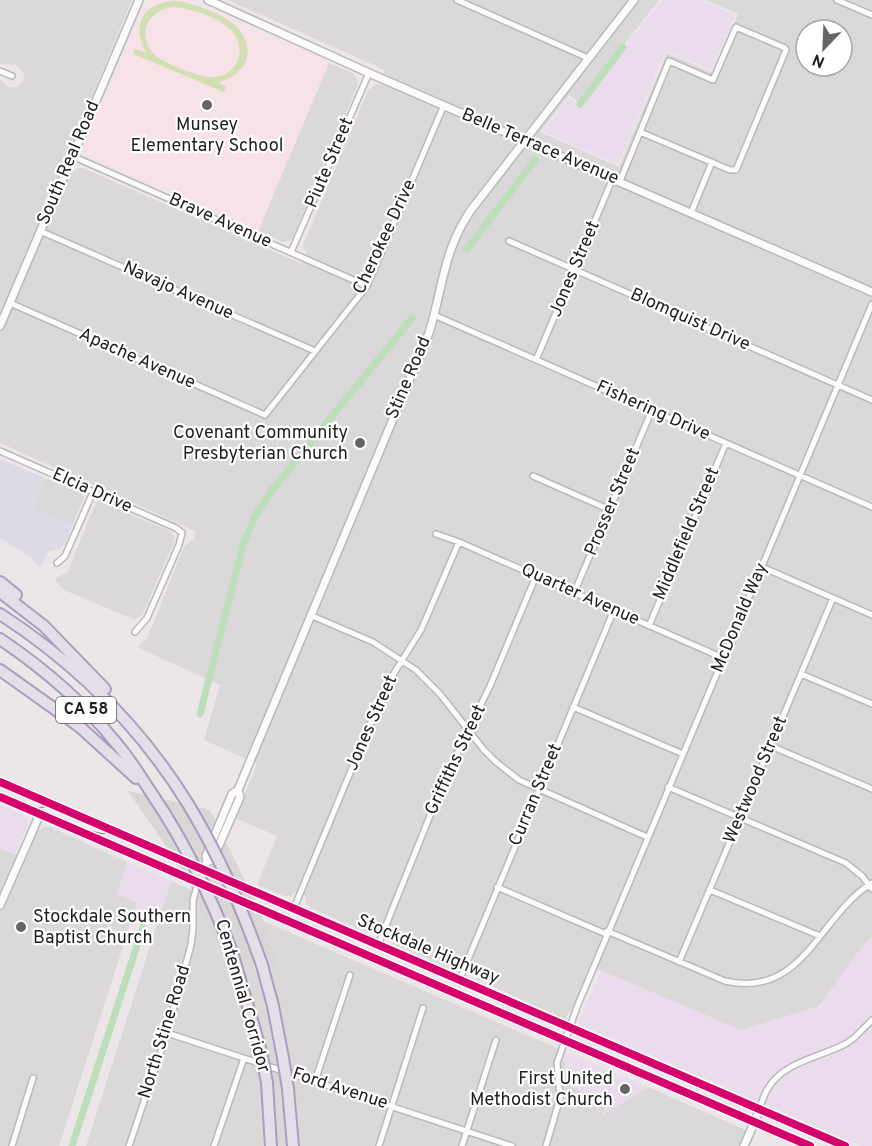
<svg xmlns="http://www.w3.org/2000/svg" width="872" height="1146" viewBox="0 0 872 1146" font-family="Overpass,sans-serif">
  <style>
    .residential { fill: #dbd8da; fill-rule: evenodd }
    .commercial { fill: #eadcec }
    .industrial { fill: #dcdae4 }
    .education { fill: #f6e2e7 }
    .pitch { fill: #d2dfb2; fill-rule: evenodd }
    .pier { fill: #d8d6d7 }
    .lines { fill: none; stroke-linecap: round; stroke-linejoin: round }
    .canal { stroke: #bcdeba; stroke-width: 7 }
    .minor-casing { stroke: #bab8b9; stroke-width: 8 }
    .tertiary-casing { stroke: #bab8b9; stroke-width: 10 }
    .secondary-casing { stroke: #967f83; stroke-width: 10 }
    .motorway-casing { stroke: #ac9dbf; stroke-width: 14 }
    .minor { stroke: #fcfbfc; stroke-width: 5 }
    .tertiary { stroke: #fcfbfc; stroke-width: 7 }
    .secondary { stroke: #f3eaec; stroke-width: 8 }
    .motorway { stroke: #e4dee9; stroke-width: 10 }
    .motorway-bridge-casing { stroke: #ac9dbf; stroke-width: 14; stroke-linecap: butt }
    .motorway-bridge { stroke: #e4dee9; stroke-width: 10 }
    .cycleway-casing { stroke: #fff; stroke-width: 11 }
    .cycleway { stroke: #d6006c; stroke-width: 8 }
    .poi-dot { fill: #666465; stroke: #fff; stroke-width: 2 }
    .labels { text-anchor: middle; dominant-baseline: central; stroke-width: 4.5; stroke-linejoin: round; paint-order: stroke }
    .shield { fill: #fff; stroke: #626262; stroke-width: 1.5 }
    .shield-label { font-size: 16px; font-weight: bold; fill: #1e1e1e }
    .poi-label { font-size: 18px; fill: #1e1e1e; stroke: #fff; text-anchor: end }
    .street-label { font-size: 18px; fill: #1e1e1e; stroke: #fff }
  </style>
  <rect width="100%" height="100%" fill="#ece6e9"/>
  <path class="residential" d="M0,0H132L63,166L74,171L78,168H83L302,264L307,253L303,247L304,243L368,90L376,84L381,85L385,70L228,0H659L579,102L569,95L540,132L619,167L667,53L713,73L738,14L706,0H872V937L863,946L819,1006L741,1030L597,969L565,1019L476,979L471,973V968L460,964L454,968H449L393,944L390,941L388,933L378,928L371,933L366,932L311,908L306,903L305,896L295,891L291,896H284L257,885L277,836L235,818L257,764L204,740L220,685L139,648L138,646L147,639L184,547L195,538V531L0,443V79L8,87H17L23,81L24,74L16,65L0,64ZM806,30H842V66H806Z
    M329,63L353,73L358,81L357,87L292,239L290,241L283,242L258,231Z
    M45,478L83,494L84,498L73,524L33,508Z
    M99,501L170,531L174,536V543L143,613L137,618L133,619L64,590L58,584L55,578L67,573L96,502Z
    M44,827H50L127,862L117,894L137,903L59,1146H0V848L26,859L38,831Z
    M171,881L561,1050L607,1102L603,1114L648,1087L755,1134L750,1146H86Z"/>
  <path class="commercial" d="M662,0H700L735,15L712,70L666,50L618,164L543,132L569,98L579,105Z
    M0,805L24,815L27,820L28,825L15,854L0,848Z
    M127,862L171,881L159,920L135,910L137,903L117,894Z
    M872,937V1146H861L578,1024L601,971L741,1030L819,1006L863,946Z
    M561,1050L648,1087L603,1115L607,1102L569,1086Z"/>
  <path class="industrial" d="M0,459L45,478L33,507L73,524L65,544L61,548L48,552L42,564L38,567L32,558L0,538Z"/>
  <path class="education" d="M150,0H189L329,63L258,231L85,154L84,148L136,25Z"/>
  <path class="pitch" d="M176,1C193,3 218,12 232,23C259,45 249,75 218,82L226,87L224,92L133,54L135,49L147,53C129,26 144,2 176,1ZM172,7C189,7 220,18 231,30C250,50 236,79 209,77C196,76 163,63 154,54C136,34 148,11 172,7Z"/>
  <path class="pier" d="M128,791L210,810L261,913L280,973L218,945L196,897L179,865Z
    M247,1047L299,1062L302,1094L251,1078Z"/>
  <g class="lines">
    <path class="canal" d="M580,104L623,47
      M467,249L535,160
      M200,714L243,545L255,516L272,490L412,318
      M72,1146L143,927"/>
    <g class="minor-casing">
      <path id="minor" d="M457,0L588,58
        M837,0L872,15
        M0,71L12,76
        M72,156L367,286
        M620,181L669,61L713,80L736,27L785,48L786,50L736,170H730L640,132
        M691,213L712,162
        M40,231L315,351
        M509,241L872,400
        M291,252L369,73
        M10,303L265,415L367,286L444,105
        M434,315L872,507
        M536,360L613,178
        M0,451L176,528L182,533L179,545L147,618L135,632
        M533,476L610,510
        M436,534L459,542L723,658
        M57,563L65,556L93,492
        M762,567L872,615
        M574,593L652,410
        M310,615L373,642L416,670L440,694L484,750L495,761L519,780L647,837
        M649,626L726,443
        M801,674L872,704
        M573,707L683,754
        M771,746L872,789
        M668,787L846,863L862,876L872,889
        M497,887L606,934
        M710,890L820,936
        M294,908L386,686L421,630L459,542
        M607,931L725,981C804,999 818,916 872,883
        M378,945L446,776L490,686L536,576
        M679,962L833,598
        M459,981L614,610
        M167,1033L512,1146
        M315,1081L350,975
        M758,1112C761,1105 763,1097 767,1090C783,1061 820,1058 847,1043L854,1038L872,1020
        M12,1146L33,1078
        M129,1146L167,1033L191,945L193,928V900L198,883
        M214,1146L244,1058
        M379,1146L423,1008
        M462,1146L496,1040
        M546,1146L560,1098L557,1063L577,1007L872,304"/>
    </g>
    <g class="tertiary-casing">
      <path id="tertiary" d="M208,0L369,73L872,292
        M0,326L139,0
        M207,862L213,859L240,797L238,790
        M202,873L207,862L206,856L232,794L238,790L429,333C443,288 443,251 471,210L634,0
        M0,905L40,814
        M744,1146L757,1116"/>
    </g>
    <g class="secondary-casing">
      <path id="secondary" d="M0,782L845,1146
        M0,797L810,1146
        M40,814L42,812L48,811L83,825L103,829"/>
    </g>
    <g class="motorway-casing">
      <path id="motorway" d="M0,582L16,595
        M0,592L44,626L105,689
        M0,614C77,664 140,726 188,804
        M0,639C43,668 84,703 117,744C131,760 142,779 154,797
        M0,670L80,727L136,778
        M232,952L261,1051
        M262,965L273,1006L283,1058
        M267,1083L271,1146
        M288,1089L293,1146"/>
    </g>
    <use href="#minor" class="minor"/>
    <use href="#tertiary" class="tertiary"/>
    <use href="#secondary" class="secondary"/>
    <use href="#motorway" class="motorway"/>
    <g class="motorway-bridge-casing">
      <path id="motorway-bridge" d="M154,797C187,846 211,897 232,952
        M188,804C219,855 242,908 262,965
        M261,1051L267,1083
        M283,1058L288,1089"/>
    </g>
    <use href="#motorway-bridge" class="motorway-bridge"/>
    <g class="cycleway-casing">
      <path id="cycleway" d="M0,782L845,1146
        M0,797L810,1146"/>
    </g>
    <use href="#cycleway" class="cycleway"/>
  </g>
  <g class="poi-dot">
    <circle cx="207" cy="105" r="6"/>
    <circle cx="360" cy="443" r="6"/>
    <circle cx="21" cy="927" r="6"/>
    <circle cx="625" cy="1089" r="6"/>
  </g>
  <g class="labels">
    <rect class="shield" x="56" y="697" width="60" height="26" rx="4.5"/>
    <g class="shield-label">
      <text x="86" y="710">CA 58</text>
    </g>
    <g class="poi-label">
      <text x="207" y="125" text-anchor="middle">Munsey<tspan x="207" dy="21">Elementary School</tspan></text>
      <text x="348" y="433">Covenant Community<tspan x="348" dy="21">Presbyterian Church</tspan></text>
      <text x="33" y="917" text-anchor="start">Stockdale Southern<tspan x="33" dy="21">Baptist Church</tspan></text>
      <text x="613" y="1079">First United<tspan x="613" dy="21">Methodist Church</tspan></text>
    </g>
    <g class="street-label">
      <text transform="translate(540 147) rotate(23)">Belle Terrace Avenue</text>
      <text transform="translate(69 163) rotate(-67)">South Real Road</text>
      <text transform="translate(330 163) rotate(-67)">Piute Street</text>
      <text transform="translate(220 221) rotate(24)">Brave Avenue</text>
      <text transform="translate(385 237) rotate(-65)">Cherokee Drive</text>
      <text transform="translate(575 269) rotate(-67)">Jones Street</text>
      <text transform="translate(178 291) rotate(24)">Navajo Avenue</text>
      <text transform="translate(690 320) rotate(24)">Blomquist Drive</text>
      <text transform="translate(137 359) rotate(24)">Apache Avenue</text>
      <text transform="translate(409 378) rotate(-67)">Stine Road</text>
      <text transform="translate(653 411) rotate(24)">Fishering Drive</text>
      <text transform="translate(92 491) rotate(24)">Elcia Drive</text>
      <text transform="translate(613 502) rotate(-67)">Prosser Street</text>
      <text transform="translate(687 534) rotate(-67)">Middlefield Street</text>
      <text transform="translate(580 595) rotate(24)">Quarter Avenue</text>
      <text transform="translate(740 618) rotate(-67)">McDonald Way</text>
      <text transform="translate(372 723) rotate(-66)">Jones Street</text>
      <text transform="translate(456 760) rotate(-65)">Griffiths Street</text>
      <text transform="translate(756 780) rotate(-67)">Westwood Street</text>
      <text transform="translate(536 795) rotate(-67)">Curran Street</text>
      <text transform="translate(428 950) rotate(23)">Stockdale Highway</text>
      <text transform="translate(242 996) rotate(74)">Centennial Corridor</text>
      <text transform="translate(165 1032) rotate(-73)">North Stine Road</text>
      <text transform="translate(340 1089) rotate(18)">Ford Avenue</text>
    </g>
  </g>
  <g transform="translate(824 48) rotate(203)"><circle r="28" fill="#ffffff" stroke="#a5a5a5" stroke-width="1.5"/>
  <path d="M0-4.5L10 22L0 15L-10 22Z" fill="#666465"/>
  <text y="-9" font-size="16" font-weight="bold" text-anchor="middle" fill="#1e1e1e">N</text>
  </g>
</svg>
